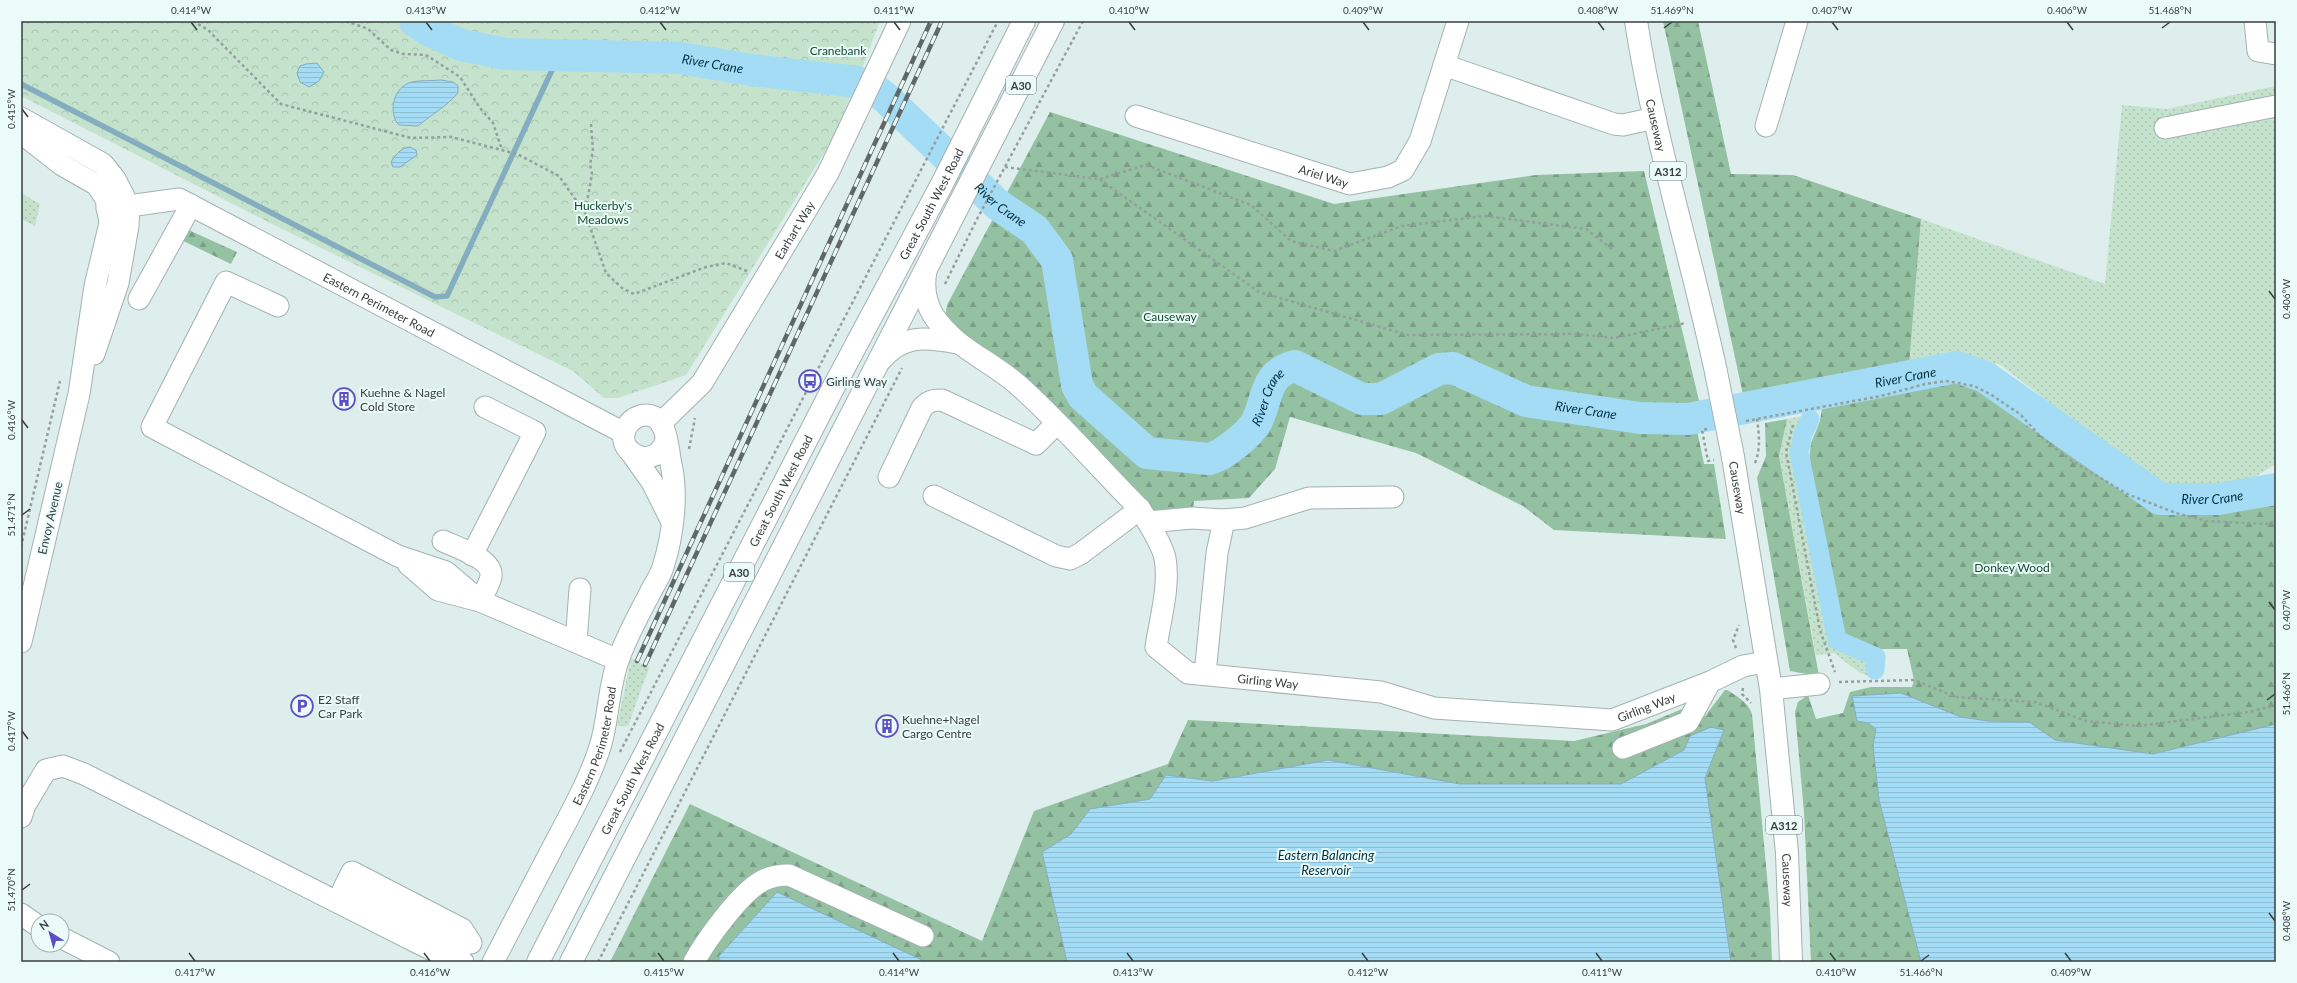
<svg xmlns="http://www.w3.org/2000/svg" width="2297" height="983" viewBox="0 0 2297 983" font-family="Lato,sans-serif">
  <style>
    .grass { fill: url(#grass-dots) }
    .forest { fill: url(#forest-firs) }
    .park { fill: url(#park-crowns) }
    .water { fill: url(#water-rules); stroke: #84adbf }
    .lines { fill: none; stroke-linecap: round; stroke-linejoin: round }
    .stream { stroke: #84adbf; stroke-width: 5.5 }
    .canal { stroke: #a4dcf6; stroke-width: 19 }
    .river { stroke: #a4dcf6; stroke-width: 32 }
    .minor-casing { stroke: #a3b2b1; stroke-width: 23 }
    .major-casing { stroke: #a3b2b1; stroke-width: 24 }
    .highway-casing { stroke: #a3b2b1; stroke-width: 24 }
    .path { stroke: #93a09e; stroke-width: 2.5; stroke-dasharray: 3 3; stroke-linecap: butt }
    .minor { stroke: #fff; stroke-width: 21 }
    .major { stroke: #fff; stroke-width: 22 }
    .highway { stroke: #fff; stroke-width: 22 }
    .rail-casing { stroke: #5f6867; stroke-width: 4.5 }
    .rail { stroke: #eafbfa; stroke-width: 3; stroke-dasharray: 9; stroke-linecap: butt }
    .major-bridge-casing { stroke: #a3b2b1; stroke-width: 24; stroke-linecap: butt }
    .major-bridge { stroke: #fff; stroke-width: 22 }
    .ticks { fill: none; stroke: #383f3e; stroke-width: 1.5 }
    .labels { text-anchor: middle; dominant-baseline: central; stroke-width: 4; stroke-linejoin: round; paint-order: stroke }
    .shield { fill: #eafbfa; stroke: #6d7776; stroke-width: 1 }
    .shield-label { font-size: 11px; font-weight: bold; fill: #383f3e }
    .park-label { font-size: 12px; fill: #164c2d; stroke: #eafbfa }
    .street-label { font-size: 12px; fill: #383f3e; stroke: #eafbfa }
    .poi-label { font-size: 12px; fill: #383f3e; stroke: #eafbfa; text-anchor: start }
    .water-label { font-size: 13px; font-style: italic; fill: #003042; stroke: #eafbfa }
    .neatline { fill: none; stroke: #383f3e; stroke-width: 1.5 }
    .ticks-label { font-size: 10px; text-anchor: middle; fill: #383f3e }
  </style>
  <defs>
    <pattern id="grass-dots" width="8" height="8" patternUnits="userSpaceOnUse"><rect width="8" height="8" fill="#c4e2cc"/><path d="M2 2h.1M6 6h.1" fill="none" stroke="#a9c3b0" stroke-width="1.8" stroke-linecap="round"/></pattern>
    <pattern id="forest-firs" width="22" height="20" patternUnits="userSpaceOnUse"><rect width="22" height="20" fill="#93c1a1"/><path d="M5 1l3.5 6h-7zM16 11l3.5 6h-7z" fill="#799e85"/></pattern>
    <pattern id="park-crowns" width="20" height="18" patternUnits="userSpaceOnUse"><rect width="20" height="18" fill="#c4e2cc"/><path d="M2 6a3 3 0 1 1 6 0M12 15a3 3 0 1 1 6 0" fill="none" stroke="#a9c3b0"/></pattern>
    <pattern id="water-rules" width="6" height="5" patternUnits="userSpaceOnUse"><rect width="6" height="5" fill="#a4dcf6"/><path d="M0 2.5h6" fill="none" stroke="#8ebed4"/></pattern>
  </defs>
  <rect width="100%" height="100%" fill="#ddeeec"/>
  <path class="grass" d="M2276,86V464L2248,481L2171,488L2099,442L2001,365L1961,356L1909,366L1921,219L2105,284L2122,105L2167,109Z
    M21,193L40,204L35,226L21,219Z
    M1803,416L1793,451L1834,642L1872,659L1870,676L1860,673L1834,653L1816,655L1779,456L1787,419Z
    M631,658L649,668L628,726H617Z"/>
  <path class="forest" d="M1663,21H1698L1731,174L1793,175L1921,219L1909,366L1743,395Z
    M1050,112L1334,204L1536,175L1644,171L1701,409L1693,411L1704,464H1714L1726,539L1554,530L1523,506L1416,453L1290,417L1275,469L1249,498L1194,501L1192,518L1148,522L943,328L947,305Z
    M182,227L237,252L231,264L175,237Z
    M1943,377L1962,378L2024,412L2131,488L2161,504L2210,512L2276,502V724L2153,754L2055,740L2029,722L1988,721L1961,717L1901,693L1855,705L1857,721L1868,723L1876,728L1873,746L1879,800L1921,962H1811L1804,812L1795,712L1798,702L1808,695L1816,719L1843,713L1850,692L1871,687H1912L1914,680L1907,649H1869L1841,636L1808,469L1811,443L1820,421L1823,401Z
    M1787,419L1779,456L1819,676L1790,671L1757,478L1766,456L1765,423Z
    M1725,690H1727C1738,697 1748,702 1752,714L1770,909L1772,962H1731L1705,778L1724,730L1690,736L1684,750L1621,784H1460L1328,760L1213,781L1166,775L1150,799L1090,809L1071,834L1042,852L1067,962H926L777,893L719,956V962H610L690,804L982,941L1034,811L1168,764L1188,720L1574,741L1646,724L1687,707L1705,716Z"/>
  <path class="park" d="M21,21H880L854,90L829,145L686,375L618,398H604L573,371L272,224L21,96Z"/>
  <path class="water" d="M317,63L324,72L319,81L309,87L300,82L297,73L300,66L306,64Z
    M441,80L453,82L458,86V93C447,106 431,115 418,126L399,125C387,112 394,86 412,82C421,80 432,81 441,80Z
    M410,147L416,150L417,155L400,167H393L391,162C396,154 401,148 410,147Z
    M1901,693L1961,717L1988,721L2029,722L2055,740L2153,754L2276,724V962H1921L1879,800L1873,746L1876,729L1868,723L1857,721L1852,696Z
    M1711,727L1724,730L1705,778L1731,962H1067L1042,852L1071,834L1090,809L1150,799L1166,775L1213,781L1328,760L1460,784H1621L1684,750L1690,736Z
    M777,892L922,960L926,962H719V956Z"/>
  <g class="lines">
    <path class="stream" d="M21,84L435,297L447,296L559,55"/>
    <path class="canal" d="M1818,401L1825,394
      M1810,419L1803,434L1799,452L1837,640L1876,657L1875,670"/>
    <path class="river" id="s1" d="M415,21L430,31L461,45L506,54L680,58L751,70L858,82L873,88L887,99L998,205L1035,230L1057,260L1077,385L1083,396L1147,453L1209,459C1223,456 1250,434 1257,421C1269,396 1264,374 1295,366L1362,399H1381L1439,369L1453,368L1526,401L1640,418L1688,419L1957,367L1985,377L2160,499H2218L2276,489"/>
    <g class="minor-casing">
      <g id="minor">
        <path d="M2255,21L2258,51L2276,54"/>
        <path d="M1444,65L1614,124L1623,125L1655,118"/>
        <path id="s2" d="M1136,116L1350,184L1388,177L1403,170L1420,141L1458,21"/>
        <path d="M21,118L103,164L115,179L129,206L128,226L118,283L94,354"/>
        <path d="M1766,126L1797,21"/>
        <path d="M2165,128L2276,106"/>
        <path d="M21,133L62,165L97,185L106,199L110,223L95,286L79,394L21,642"/>
        <path id="s3" d="M107,209L179,199L624,433"/>
        <path id="s4" d="M926,271C923,287 925,301 933,315C957,350 987,358 1017,384C1060,422 1099,468 1140,509C1148,522 1162,544 1165,558C1170,587 1160,619 1156,647L1188,673L1381,692L1434,708L1612,720L1710,682L1743,666L1766,662"/>
        <path d="M139,299L191,205"/>
        <path d="M278,306L226,282L152,427L398,556L446,572L480,601"/>
        <path d="M880,361C903,334 925,337 957,343"/>
        <path id="s5" d="M661,423L702,383L805,212L828,173L900,21"/>
        <path d="M630,451L652,482L671,520"/>
        <path d="M889,477L922,408C928,401 933,400 942,400L1036,444L1056,424"/>
        <path d="M934,496L1056,556L1070,559L1080,554L1140,509"/>
        <path d="M1148,522L1192,518L1224,520L1245,518L1309,498L1393,497"/>
        <path d="M443,541C456,547 494,559 491,577C489,585 484,593 480,601"/>
        <path d="M472,555L535,432L485,407"/>
        <path d="M408,564L438,590L480,601L618,660"/>
        <path d="M576,642L580,589"/>
        <path d="M1205,674L1217,553L1224,520"/>
        <path d="M1771,689L1819,684"/>
        <path d="M1623,748L1688,722L1710,682"/>
        <path d="M21,817L25,805L46,770L63,766L84,774L430,949L463,962"/>
        <path d="M352,872L462,929L471,943L454,944L436,938L343,890Z"/>
        <path d="M21,914L38,926"/>
        <path d="M62,938L109,962"/>
        <path id="s6" d="M493,962C513,923 534,884 554,845C571,813 589,781 600,747C609,718 608,687 619,658C627,636 638,616 649,595C653,586 660,577 663,567C673,536 678,495 671,464C667,446 668,409 640,416C633,418 628,423 625,430C616,456 657,471 666,440"/>
        <path d="M694,962C706,940 740,893 762,881C771,876 779,875 789,875L923,936"/>
      </g>
    </g>
    <g class="major-casing">
      <g id="major">
        <path id="s7" d="M1636,21C1654,139 1691,254 1716,372"/>
        <path id="s8" d="M1733,457L1771,689L1787,853L1791,962"/>
      </g>
    </g>
    <g class="highway-casing">
      <g id="highway">
        <path id="s9" d="M538,962L831,392L942,184L1024,21"/>
        <path d="M571,962L1053,21"/>
      </g>
    </g>
    <path class="path" d="M193,21L208,30L281,104L411,138L451,137L517,154L559,176L585,213
      M346,21L368,29L391,50L403,54L426,55L460,77L480,108L493,123L502,150
      M873,21L878,24
      M591,124L593,151L590,164L592,174L585,213L606,273L622,288L634,294L706,267L726,263L747,271
      M1005,167L1099,179L1259,292L1408,335L1577,334L1614,338L1686,323
      M1100,179L1146,165L1251,205L1291,241L1334,251L1402,226L1484,216L1586,229L1612,249
      M945,284L976,221L1083,21
      M1746,421L1881,396L1925,384L1946,381L1974,386L1990,394L2020,414L2039,435L2069,459L2127,494L2176,513L2207,521L2266,524L2276,521
      M1793,425L1786,452L1820,630L1835,672
      M1707,429L1702,430L1708,461L1714,460
      M689,449L695,418
      M1755,463C1761,448 1759,434 1757,419
      M21,547L60,381
      M1736,648L1733,640L1739,625
      M1839,682L1914,680L1956,697L2035,702L2086,721L2138,726L2249,712L2276,705
      M1743,688L1742,694L1751,703
      M620,752L998,21
      M598,962L902,368"/>
    <use href="#minor" class="minor"/>
    <use href="#major" class="major"/>
    <use href="#highway" class="highway"/>
    <g class="rail-casing">
      <path id="rail" d="M637,661L931,21
        M645,665L942,21"/>
    </g>
    <use href="#rail" class="rail"/>
    <g class="major-bridge-casing">
      <path id="major-bridge" d="M1716,372L1733,457"/>
    </g>
    <use href="#major-bridge" class="major-bridge"/>
  </g>
  <path class="ticks" d="M191,22L197,30M426,22L432,30M660,22L666,30M894,22L900,30M1129,22L1135,30M1363,22L1369,30M1598,22L1604,30M1832,22L1838,30M2067,22L2073,30M1664,28L1672,22M2162,28L2170,22M22,109L28,117M2269,291L2275,299M22,420L28,428M22,515L30,509M2269,602L2275,610M2267,700L2275,694M22,731L28,739M22,890L30,884M2269,913L2275,921M189,953L195,961M424,953L430,961M658,953L664,961M893,953L899,961M1127,953L1133,961M1362,953L1368,961M1596,953L1602,961M1830,953L1836,961M2065,953L2071,961M1921,961L1929,955"/>
  <defs>
    <g id="bus-ring" transform="scale(1.15)"><circle r="9.5" fill="#eafbfa" stroke="#5f4dc5" stroke-width="1.5"/><path d="M-5-6H5V4H4V6H2V4H-2V6H-4V4H-5ZM-3.5-4V0h7V-4ZM-3.5 1.2v1.5H-2V1.2ZM2 1.2v1.5H3.5V1.2Z" fill="#5f4dc5"/></g>
    <g id="building-ring" transform="scale(1.15)"><circle r="9.5" fill="#eafbfa" stroke="#5f4dc5" stroke-width="1.5"/><path d="M-4-6H4V6H1V3H-1V6H-4ZM-2.5-4.3h1.7v1.8h-1.7ZM.8-4.3h1.7v1.8H.8ZM-2.5-1h1.7V.8h-1.7ZM.8-1h1.7V.8H.8Z" fill="#5f4dc5"/></g>
    <g id="parking-ring" transform="scale(1.15)"><circle r="9.5" fill="#eafbfa" stroke="#5f4dc5" stroke-width="1.5"/><path d="M-3.5-5.5H1a3.5 3.5 0 0 1 0 7H-1V5.5H-3.5ZM-1-3.4V-.6H.8a1.4 1.4 0 0 0 0-2.8Z" fill="#5f4dc5"/></g>
  </defs>
  <g fill-rule="evenodd">
    <use href="#bus-ring" x="810" y="381"/>
    <use href="#building-ring" x="344" y="399"/>
    <use href="#parking-ring" x="302" y="706"/>
    <use href="#building-ring" x="887" y="726"/>
  </g>
  <g class="labels">
    <g class="shield">
      <rect x="1006" y="76" width="30" height="18" rx="3"/>
      <rect x="1650" y="162" width="36" height="18" rx="3"/>
      <rect x="724" y="563" width="30" height="18" rx="3"/>
      <rect x="1766" y="816" width="36" height="18" rx="3"/>
    </g>
    <g class="shield-label">
      <text x="1021" y="85">A30</text>
      <text x="1668" y="171">A312</text>
      <text x="739" y="572">A30</text>
      <text x="1784" y="825">A312</text>
    </g>
    <g class="park-label">
      <text x="838" y="50">Cranebank</text>
      <text x="603" y="205">Huckerby's<tspan x="603" dy="14">Meadows</tspan></text>
      <text x="1170" y="316">Causeway</text>
      <text x="2012" y="567">Donkey Wood</text>
    </g>
    <g class="street-label">
      <text stroke="none"><textPath href="#s7" startOffset="106">Causeway</textPath></text>
      <text stroke="none"><textPath href="#s2" startOffset="197">Ariel Way</textPath></text>
      <text stroke="none"><textPath href="#s9" startOffset="854">Great South West Road</textPath></text>
      <text stroke="none"><textPath href="#s5" startOffset="236">Earhart Way</textPath></text>
      <text stroke="none"><textPath href="#s3" startOffset="299">Eastern Perimeter Road</textPath></text>
      <text stroke="none"><textPath href="#s8" startOffset="31">Causeway</textPath></text>
      <text stroke="none"><textPath href="#s9" startOffset="530">Great South West Road</textPath></text>
      <text transform="translate(50 518) rotate(-77)">Envoy Avenue</text>
      <text stroke="none"><textPath href="#s4" startOffset="597">Girling Way</textPath></text>
      <text stroke="none"><textPath href="#s4" startOffset="981">Girling Way</textPath></text>
      <text stroke="none"><textPath href="#s6" startOffset="240">Eastern Perimeter Road</textPath></text>
      <text stroke="none"><textPath href="#s9" startOffset="206">Great South West Road</textPath></text>
      <text stroke="none"><textPath href="#s8" startOffset="427">Causeway</textPath></text>
    </g>
    <g class="poi-label">
      <text x="826" y="381">Girling Way</text>
      <text x="360" y="392">Kuehne &amp; Nagel<tspan x="360" dy="14">Cold Store</tspan></text>
      <text x="318" y="699">E2 Staff<tspan x="318" dy="14">Car Park</tspan></text>
      <text x="902" y="719">Kuehne+Nagel<tspan x="902" dy="14">Cargo Centre</tspan></text>
    </g>
    <g class="water-label">
      <text stroke="none"><textPath href="#s1" startOffset="305">River Crane</textPath></text>
      <text stroke="none"><textPath href="#s1" startOffset="641">River Crane</textPath></text>
      <text stroke="none"><textPath href="#s1" startOffset="1779">River Crane</textPath></text>
      <text stroke="none"><textPath href="#s1" startOffset="1097">River Crane</textPath></text>
      <text stroke="none"><textPath href="#s1" startOffset="1455">River Crane</textPath></text>
      <text stroke="none"><textPath href="#s1" startOffset="2127">River Crane</textPath></text>
      <text x="1326" y="855">Eastern Balancing<tspan x="1326" dy="15">Reservoir</tspan></text>
    </g>
  </g>
  <rect width="2297" height="983" fill="none" stroke="#eafbfa" stroke-width="44"/>
  <g transform="translate(50 933) rotate(323)"><circle r="19" fill="#eafbfa" stroke="#a3b0af"/>
  <path d="M0-3L7 15L0 10L-7 15Z" fill="#5f4dc5"/>
  <text y="-6" font-size="11" font-weight="bold" text-anchor="middle" fill="#383f3e">N</text>
  </g>
  <rect x="22" y="22" width="2253" height="939" class="neatline"/>
  <g class="ticks-label">
    <text x="191" y="14">0.414°W</text>
    <text x="426" y="14">0.413°W</text>
    <text x="660" y="14">0.412°W</text>
    <text x="894" y="14">0.411°W</text>
    <text x="1129" y="14">0.410°W</text>
    <text x="1363" y="14">0.409°W</text>
    <text x="1598" y="14">0.408°W</text>
    <text x="1672" y="14">51.469°N</text>
    <text x="1832" y="14">0.407°W</text>
    <text x="2067" y="14">0.406°W</text>
    <text x="2170" y="14">51.468°N</text>
    <text transform="translate(11 109) rotate(-90)" y="4">0.415°W</text>
    <text transform="translate(2286 299) rotate(-90)" y="4">0.406°W</text>
    <text transform="translate(11 420) rotate(-90)" y="4">0.416°W</text>
    <text transform="translate(11 515) rotate(-90)" y="4">51.471°N</text>
    <text transform="translate(2286 610) rotate(-90)" y="4">0.407°W</text>
    <text transform="translate(2286 694) rotate(-90)" y="4">51.466°N</text>
    <text transform="translate(11 731) rotate(-90)" y="4">0.417°W</text>
    <text transform="translate(11 890) rotate(-90)" y="4">51.470°N</text>
    <text transform="translate(2286 921) rotate(-90)" y="4">0.408°W</text>
    <text x="195" y="976">0.417°W</text>
    <text x="430" y="976">0.416°W</text>
    <text x="664" y="976">0.415°W</text>
    <text x="899" y="976">0.414°W</text>
    <text x="1133" y="976">0.413°W</text>
    <text x="1368" y="976">0.412°W</text>
    <text x="1602" y="976">0.411°W</text>
    <text x="1836" y="976">0.410°W</text>
    <text x="1921" y="976">51.466°N</text>
    <text x="2071" y="976">0.409°W</text>
  </g>
</svg>
